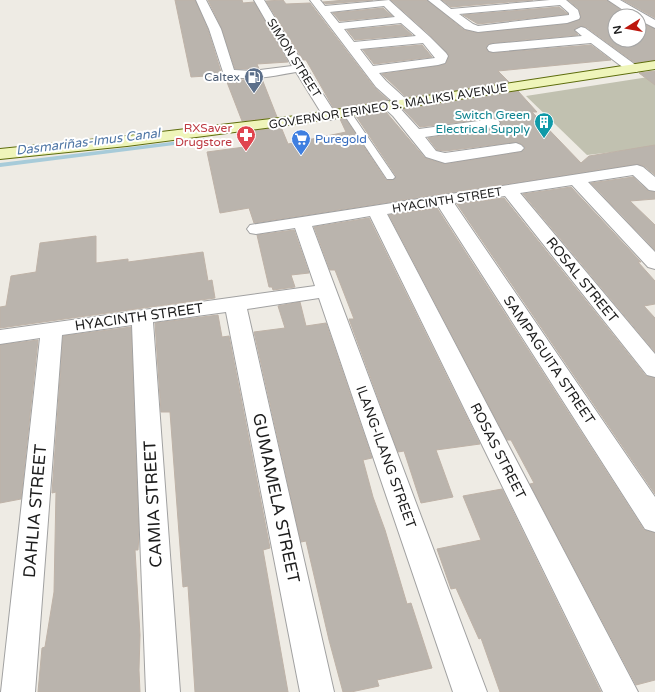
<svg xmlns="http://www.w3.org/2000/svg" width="655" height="692" viewBox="0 0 655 692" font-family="'Varela Round',sans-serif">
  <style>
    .construction { fill: #c1c1b0 }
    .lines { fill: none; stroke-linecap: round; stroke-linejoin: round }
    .stream { fill: #a7cbd9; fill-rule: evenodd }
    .building { fill: #bab4ad; stroke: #beb2a7 }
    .lane-casing { stroke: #a1a1a1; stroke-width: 2 }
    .street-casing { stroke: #a1a1a1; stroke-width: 2 }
    .secondary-casing { stroke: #5d6c0c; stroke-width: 2 }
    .lane { fill: #fff; fill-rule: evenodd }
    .street { fill: #fff; fill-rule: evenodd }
    .secondary { fill: #eff5ba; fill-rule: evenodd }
    .labels { text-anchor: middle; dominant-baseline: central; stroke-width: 4; stroke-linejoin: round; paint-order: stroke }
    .far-street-label { font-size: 12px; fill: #1d1d1d; stroke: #fff }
    .far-service-label { font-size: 12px; fill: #4e5e75; stroke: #fff; text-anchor: end }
    .far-culture-label { font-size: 12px; fill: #0d838f; stroke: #fff; text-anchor: end }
    .far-health-label { font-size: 12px; fill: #be3a42; stroke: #fff; text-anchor: end }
    .far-shop-label { font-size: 12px; fill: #366cbe; stroke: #fff; text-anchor: start }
    .far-water-label { font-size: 13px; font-style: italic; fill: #5077a6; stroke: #fff }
    .street-label { font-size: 14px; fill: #1d1d1d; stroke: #fff }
    .near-street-label { font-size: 17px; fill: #1d1d1d; stroke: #fff }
  </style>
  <rect width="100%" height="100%" fill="#eeebe4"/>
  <path class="construction" d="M655,76V147L587,155L526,96Z"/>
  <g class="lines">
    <path class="stream" d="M204,138L206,139V141L0,167V163Z"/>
  </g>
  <path class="building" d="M175,0H195L208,30L222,75L191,77Z
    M208,0H242L243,3L254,2L288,62L257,64L259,69H235L222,29Z
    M283,0L286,4L310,3L375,88L388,100L334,109L306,60H303L266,1Z
    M345,0H373L326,4L323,2Z
    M391,0H427L464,30L478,33L567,24L579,20L581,17L579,9L568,0H607L629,16H615V40H639V22L655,29V60L635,63L586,27L580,26L574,29L578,35L493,43L488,44L486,49L489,52L493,53L591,45L611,60L498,71L509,82L407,98L382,74L438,66L446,64L449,55L431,36Z
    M442,0H533L451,7Z
    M623,0H655V18Z
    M559,7L568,14L478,24L463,15Z
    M383,8L392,16L340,21L333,13Z
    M401,25L412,35L355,40L347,30Z
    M422,45L432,57L374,64L363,50Z
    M655,71V85L639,73Z
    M225,77L242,80L262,79L277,117L242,121Z
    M518,91L537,112H532L581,163L589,156L655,145V175L644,166L637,164L254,223L249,208L220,213L207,152L252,146L246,132L281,127L288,144L346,132L340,119L345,118L386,180H393L396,176L356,116L386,112L425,158L445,164L521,152L526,148L522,144L516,142L445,151L437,150L428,138L498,127L501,122L498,119L493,118L420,127L403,109Z
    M633,177L648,191L655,192V199L630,201L655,225V250L591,183Z
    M571,187L641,262H638L655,281V304L644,306L655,318V352L523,194Z
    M504,198L646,376L655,378V494L457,204Z
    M437,208L644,530L655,533V680L636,685L530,484L534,483L511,440H507L389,215Z
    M369,218L480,444L436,450L453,497L421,503L404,451L398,452L349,319H354L335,270H330L314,227Z
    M294,230L309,273L291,275L295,287L273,290L272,287H269L257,235Z
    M96,236V263L128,259V262L203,252L208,281L212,280L215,298L0,328V307L6,306L11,276L36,272L40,243Z
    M300,302L306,326L326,323L372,458L363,460L373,497L385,530L407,604L411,603L432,668L377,680L379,686L351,692H343L329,640L306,541L301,542L254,332L285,328L278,306Z
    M218,315L222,337L229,336L270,548L263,550L288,692H195L188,586L183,587L170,412H161L155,323Z
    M131,327L139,535L138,550H135L140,635L139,670L140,692H38L42,648L45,647L54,592L56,492L52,493L63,336Z
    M38,340L21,499L0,503V345Z
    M502,489L601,692H500L481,638L479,639L456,588L451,589L437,549L481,540L463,496Z"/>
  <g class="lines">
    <g class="lane-casing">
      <path id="lane" d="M344,111H350L395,177L393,179H387L343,113Z"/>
    </g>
    <g class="street-casing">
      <path id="street" d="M196,0H206L221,29L234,70L253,71L292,66L254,0H264L285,35L337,116L335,119L330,120L325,119L296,72C272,76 248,82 224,75L209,29Z
        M310,0H320L325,6L389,0L430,37L446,53L448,56L445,63L438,65L379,73L386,81L407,100L409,103L407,106H398L419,129L493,119L498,120L500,123L498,126L493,127L425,137L436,151L445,153L516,143L521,145L524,148L521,151L445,163L426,157L393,116L381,105L383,102L388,101L394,103L376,87ZM384,6L395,17L339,23L330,12ZM401,23L416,36L354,42L344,29ZM423,43L435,58L373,66L360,49Z
        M428,0H440L451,9L550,0H566L578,10L580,17L579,19L567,23L478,32L465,29ZM560,5L569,13V15L478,26L473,24L459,14Z
        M608,0H620L655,20V28L639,20V16H632Z
        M581,27L585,28L637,66L639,69L637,72H629L591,43L493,52L489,51L487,48L489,45L493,44L582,36L575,30Z
        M637,165L643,167L655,177V191L649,190L633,175L588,182L655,252V269L648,267L572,185L520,193L655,354V377L647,375L505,196L454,203L655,497V532L645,529L438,206L387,214L638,692H603L370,216L312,226L487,692H453L319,298L247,309L334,692H300L226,312L153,322L180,692H146L132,325L62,335L35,692H1L40,338L0,344V330L315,286L295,228L256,234L250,233L247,229L250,225Z"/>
    </g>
    <g class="secondary-casing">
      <path id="secondary" d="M655,61V69L296,124L127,146L0,159V149L127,136L296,116Z"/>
    </g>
    <use href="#lane" class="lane"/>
    <use href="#street" class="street"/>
    <use href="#secondary" class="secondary"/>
  </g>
  <defs>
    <g id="fuel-pin" transform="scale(1)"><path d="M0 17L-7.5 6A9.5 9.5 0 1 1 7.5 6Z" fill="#5c6f8a" stroke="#fff"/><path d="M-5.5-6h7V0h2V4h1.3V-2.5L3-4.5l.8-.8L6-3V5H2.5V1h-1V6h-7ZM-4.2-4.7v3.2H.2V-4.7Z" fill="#fff"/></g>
    <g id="building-pin" transform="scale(1)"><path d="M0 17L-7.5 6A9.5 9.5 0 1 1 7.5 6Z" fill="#0f9aa8" stroke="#fff"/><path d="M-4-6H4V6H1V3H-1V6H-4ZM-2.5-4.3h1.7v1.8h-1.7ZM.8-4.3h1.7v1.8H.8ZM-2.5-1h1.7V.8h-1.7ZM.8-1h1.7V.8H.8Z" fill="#fff"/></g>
    <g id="pharmacy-pin" transform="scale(1)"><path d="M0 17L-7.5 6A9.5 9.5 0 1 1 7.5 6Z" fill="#e0444e" stroke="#fff"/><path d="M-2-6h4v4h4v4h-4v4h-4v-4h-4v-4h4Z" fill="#fff"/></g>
    <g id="supermarket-pin" transform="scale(1)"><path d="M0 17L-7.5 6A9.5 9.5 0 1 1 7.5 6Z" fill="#3f7fe0" stroke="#fff"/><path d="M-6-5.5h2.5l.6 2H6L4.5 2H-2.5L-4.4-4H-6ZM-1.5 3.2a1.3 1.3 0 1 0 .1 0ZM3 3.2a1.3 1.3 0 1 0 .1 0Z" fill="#fff"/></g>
  </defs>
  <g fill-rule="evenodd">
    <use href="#fuel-pin" x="254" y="77"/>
    <use href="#building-pin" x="544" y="122"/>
    <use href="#pharmacy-pin" x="246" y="135"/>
    <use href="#supermarket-pin" x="301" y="139"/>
  </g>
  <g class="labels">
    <g class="far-street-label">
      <text transform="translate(294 58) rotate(58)">SIMON STREET</text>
      <text transform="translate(388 106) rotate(-9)">GOVERNOR ERINEO S. MALIKSI AVENUE</text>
      <text transform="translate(447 200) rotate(-9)">HYACINTH STREET</text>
    </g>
    <g class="far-service-label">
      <text x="240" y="77">Caltex</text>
    </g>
    <g class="far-culture-label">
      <text x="530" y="115">Switch Green<tspan x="530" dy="14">Electrical Supply</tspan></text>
    </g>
    <g class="far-health-label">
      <text x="232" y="128">RXSaver<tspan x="232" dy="14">Drugstore</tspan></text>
    </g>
    <g class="far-shop-label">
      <text x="315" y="139">Puregold</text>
    </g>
    <g class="far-water-label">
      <text transform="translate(88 142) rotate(-7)">Dasmariñas-Imus Canal</text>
    </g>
    <g class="street-label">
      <text transform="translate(582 280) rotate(51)">ROSAL STREET</text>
      <text transform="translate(139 317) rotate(-8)">HYACINTH STREET</text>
      <text transform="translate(549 360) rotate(56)">SAMPAGUITA STREET</text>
      <text transform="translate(498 451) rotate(63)">ROSAS STREET</text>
      <text transform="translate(386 457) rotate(70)">ILANG-ILANG STREET</text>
    </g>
    <g class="near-street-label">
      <text transform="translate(276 498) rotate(78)">GUMAMELA STREET</text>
      <text transform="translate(153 504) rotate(-93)">CAMIA STREET</text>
      <text transform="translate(35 511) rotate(-85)">DAHLIA STREET</text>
    </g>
  </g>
  <g transform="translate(627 28) rotate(259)"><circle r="19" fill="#ffffff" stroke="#a5a5a5"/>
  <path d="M0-3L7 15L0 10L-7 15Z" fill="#bd160d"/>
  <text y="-6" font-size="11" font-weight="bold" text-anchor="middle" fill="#1d1d1d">N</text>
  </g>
</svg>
